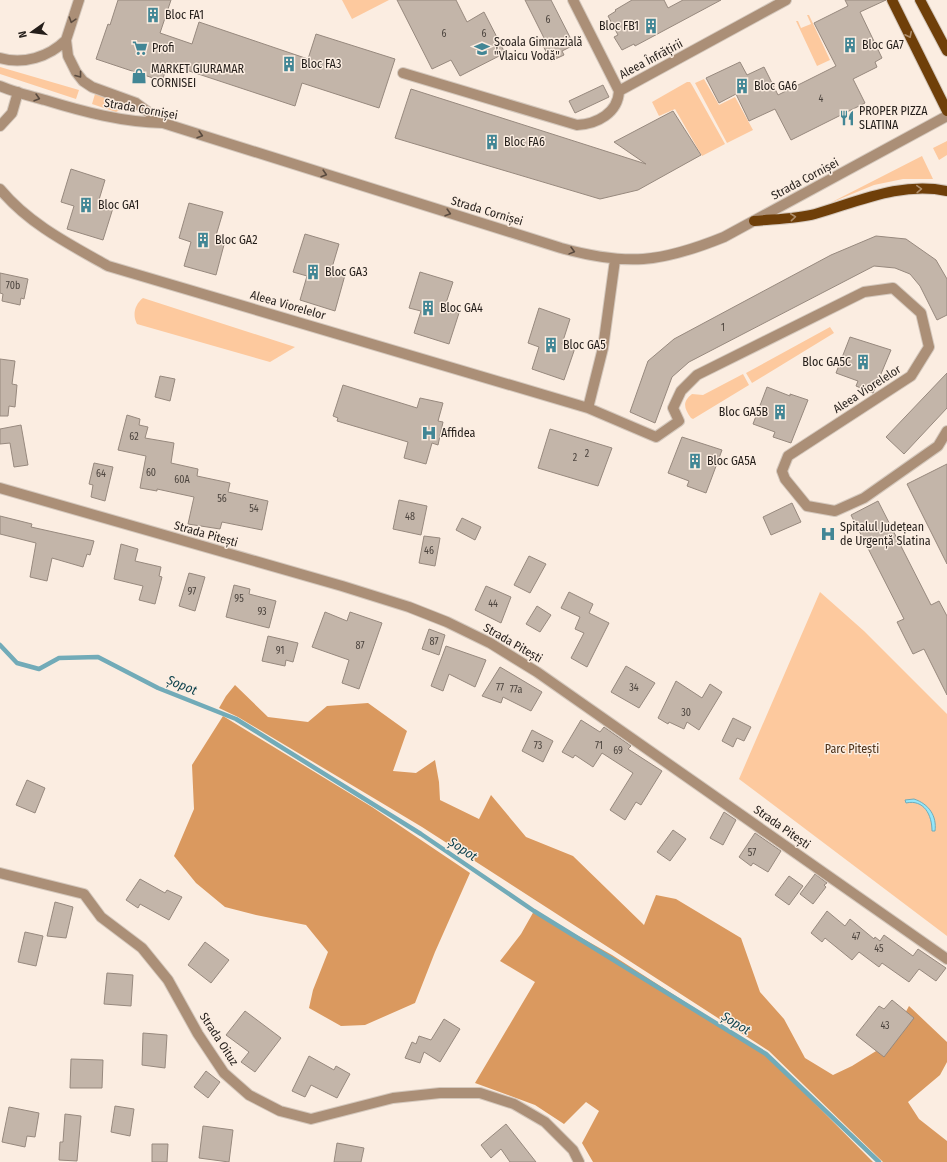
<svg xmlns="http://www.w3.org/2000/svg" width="947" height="1162" viewBox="0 0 947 1162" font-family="'Fira Sans Condensed',sans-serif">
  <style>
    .green { fill: #fdc99e }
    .forest { fill: #da995f }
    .water { fill: #93e7fb; stroke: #72abb8 }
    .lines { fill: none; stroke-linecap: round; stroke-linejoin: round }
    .stream { stroke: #72abb8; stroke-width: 4.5 }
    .building { fill: #c3b5a9; stroke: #97897e }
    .minor-casing { stroke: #d4c8bd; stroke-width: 12 }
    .major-casing { stroke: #d4c8bd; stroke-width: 12 }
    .minor { stroke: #ab8f77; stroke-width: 10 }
    .major { stroke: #6f3f09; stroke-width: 10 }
    .oneway { stroke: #5a4b3f }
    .oneway2 { stroke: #ae8d6a }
    .labels { text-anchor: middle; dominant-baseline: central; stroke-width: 3; stroke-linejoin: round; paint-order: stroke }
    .number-label { font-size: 10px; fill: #4c443e }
    .poi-label { font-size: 12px; fill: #241e1a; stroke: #fbede1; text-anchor: start }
    .street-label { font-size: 12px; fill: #241e1a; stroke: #fbede1 }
    .park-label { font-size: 12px; fill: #4c3118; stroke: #fbede1 }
    .water-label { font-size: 13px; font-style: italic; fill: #0e424d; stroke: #fbede1 }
  </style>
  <rect width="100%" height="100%" fill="#fbede1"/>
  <path class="green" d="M342,0H389L352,19Z
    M807,15H809L830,60L817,66L796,21H798L801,28L811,24Z
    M0,67L79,90L76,99L0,74Z
    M704,79L719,105L735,97L753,130L727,143L695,83Z
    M687,82H690L692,85L725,144L702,156L675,109L659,116L652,102Z
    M95,94L122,102L124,108L116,112L92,104Z
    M947,141V155L939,160L933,148Z
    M922,156L933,179H903L874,185L830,203Z
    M143,298L295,347L270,362L137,324C132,315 135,304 143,298Z
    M830,327L834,333L752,383L746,373Z
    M743,374L749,385L693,419L691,418C684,408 682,402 692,394L703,395Z
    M820,592L864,631L947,714V936L739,779Z"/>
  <path class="forest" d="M235,685L268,717L308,722L327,706L368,703L407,731L393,771L416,773L435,760L439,782L440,800L479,819L491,795L526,837L573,856L644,925L656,895L676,899L741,938L760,992L784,1019L805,1058L833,1075L852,1066L889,1043L909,1006L947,1042V1062L940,1075L908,1102L919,1119L947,1141V1162H883L769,1051L422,827L238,717L219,708L226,696Z
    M223,716L372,807L470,873L435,952L415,1003L365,1025L341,1026L309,1008L313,990L328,952L306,925L256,915L225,907L196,883L174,856L194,809L192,765Z
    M534,911L612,955L766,1054L873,1162H593L582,1143L599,1111L586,1102L564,1124L535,1105L475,1083L535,982L500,961L521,934Z"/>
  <path class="water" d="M914,799C929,804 937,816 935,831H932C932,815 924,799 906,803L905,800Z"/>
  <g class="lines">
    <path class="stream" d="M0,645L17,663L39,669L59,658L98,657L158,688L236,719L421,834L534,911L766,1054L879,1162"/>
  </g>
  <path class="building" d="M118,0H171L160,33L192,44L199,22L308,59L316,34L395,59L379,108L302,83L295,106L168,64L162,81L96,59L108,24L110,25Z
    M397,0H456L467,22L484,12L505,53L460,76L451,60L432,69Z
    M525,0H551L574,45L562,51L564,55L551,61L541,42L545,40Z
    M632,0H664L668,8L683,0H721L635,46L634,44L622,50L614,37L618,35L608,16L616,11L615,10Z
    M845,0H886L860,12L882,58L875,62L877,67L853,79L865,103L791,140L775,109L749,121L736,94L719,103L706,78L740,62L747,75L764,67L778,95L836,66L814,23L848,6Z
    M603,85L609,97L575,113L569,101Z
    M411,89L646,164L614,142L673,111L701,155L638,190L600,199L395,138Z
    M71,169L105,180L98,203L113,208L103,240L67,229L74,206L61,202Z
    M189,203L223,212L215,239L225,241L216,275L184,266L191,242L179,238Z
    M305,234L339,244L331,271L345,275L335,311L300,300L307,276L293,272Z
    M876,236L906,239L936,260L947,279V315L937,320L920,286L910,274L895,268L874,266L689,362L672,377L655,423L630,412L648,361L674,339L831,255Z
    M420,272L453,282L444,309L459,313L449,344L414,333L421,311L409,308Z
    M0,273L28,279L24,299L21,298L20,305L2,301L3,294L0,293Z
    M539,308L570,319L562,344L575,348L564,380L532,369L539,347L528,343Z
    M850,337L891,350L873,393L856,386L858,381L836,373Z
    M0,359L15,361L12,384L17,385L15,407L9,406L8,416H0Z
    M947,373V408L904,454L886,437Z
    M160,376L175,379L170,401L155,397Z
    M343,385L417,408L420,398L443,403L438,421L443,422L438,445L432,443L426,464L404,458L408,442L337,421L338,418L333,416Z
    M767,387L790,396V394L808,400L791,443L773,437L775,432L753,424Z
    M127,415L140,419L139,425L148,427L145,438L174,443L171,463L198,469L197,476L230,483L228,492L268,501L262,530L222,522L220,529L188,524L194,497L157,489V491L140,488L146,456L118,450Z
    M21,425L28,465L14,467L10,443L0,444V429Z
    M550,429L612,448L598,486L538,468Z
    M682,437L722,450L706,493L687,486L689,481L668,473Z
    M94,463L113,467L105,501L91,497L93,485L89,484Z
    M947,464V564L907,484Z
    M399,500L427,506L421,535L393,529Z
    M878,501L931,605L939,601L947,616V695L924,649L913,654L897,622L904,619L851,515Z
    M792,503L801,522L771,535L763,517Z
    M0,516L32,524L31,527L94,541L90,555L87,554L83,567L52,558L47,581L30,577L36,543L0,534Z
    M462,518L481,527L475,540L456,530Z
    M424,536L440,538L435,566L419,563Z
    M121,544L138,549L135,561L161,567L159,576L162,577L155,604L139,600L143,586L114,579Z
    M529,556L546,564L530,593L514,585Z
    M189,573L205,577L195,611L179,606Z
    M234,585L250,589L249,594L276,601L269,628L226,617Z
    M486,586L511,597L501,623L475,610Z
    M569,592L593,604L589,613L609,623L587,667L571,658L584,633L575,629L580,617L561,608Z
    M537,606L551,615L540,632L526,624Z
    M325,612L347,621L350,612L382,623L359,689L342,683L349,660L312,647Z
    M429,629L445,635L439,655L422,649Z
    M268,636L298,643L293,662L286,660L285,666L262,661Z
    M446,646L486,660L475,687L449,674L443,691L431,686Z
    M626,666L655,683L639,708L611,692Z
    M500,667L542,692L531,711L503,697L501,703L482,696Z
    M676,681L702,698L710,684L722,692L699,730L687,722L684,729L669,722L668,724L658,718Z
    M733,718L751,727L744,741L737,738L733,747L722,741Z
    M581,720L600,732L604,727L631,746L628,749L662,771L641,805L636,802L625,820L610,810L633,773L602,753L593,767L575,755L573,758L562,752Z
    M532,730L553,741L543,762L522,751Z
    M27,780L45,788L35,813L16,805Z
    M724,812L736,820L723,845L710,838Z
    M673,830L686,839L670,861L657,852Z
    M755,833L781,851L768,872L753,863L751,866L739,857Z
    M815,874L827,883L824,885L826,887L813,904L800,894Z
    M789,876L803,886L789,905L775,895Z
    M140,879L165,893L167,890L182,897L169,920L140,904L138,908L126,900Z
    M55,902L73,907L66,938L47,936Z
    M827,911L845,926L850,919L874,939L875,937L880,941L884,935L913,956L918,949L946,968L936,981L919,969L909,982L882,963L879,967L859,952L852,960L825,938L822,942L811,933Z
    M25,932L43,936L36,966L18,962Z
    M205,942L229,960L211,983L188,965Z
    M107,973L133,975L131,1006L104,1004Z
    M892,1000L914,1018L884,1057L856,1035L879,1006L884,1009Z
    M245,1011L281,1038L255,1072L241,1062L249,1052L226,1035Z
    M444,1019L460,1029L440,1062L424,1052L420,1063L405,1058L412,1042L416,1044L419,1036L431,1040Z
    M143,1033L167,1035L165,1068L142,1065Z
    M309,1056L334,1070L336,1066L350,1074L337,1098L311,1085L305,1097L292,1091Z
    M71,1059L103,1060L102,1088H70Z
    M206,1071L220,1082L208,1098L194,1087Z
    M115,1106L134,1109L130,1136L111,1132Z
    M9,1107L39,1113L35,1137L27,1136L25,1147L2,1142Z
    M65,1114L81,1116L77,1161L59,1160L60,1142H63Z
    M506,1124L536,1162H510L501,1149L491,1158L481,1145Z
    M203,1126L233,1130L229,1162L199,1158Z
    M337,1143L364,1148L361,1162H334Z
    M152,1144H168L167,1162H152Z"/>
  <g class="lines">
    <g class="minor-casing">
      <path id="minor" d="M79,0L66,40L68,56L76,72L83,81L92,87L136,103L163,123
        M573,0L619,91
        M0,58C23,65 49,57 66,40
        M403,73L577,125C597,124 618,113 619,91
        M0,86C14,92 30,96 45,100C84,112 122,122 163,123L561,248C627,266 660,263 724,237L947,116
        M619,91L786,0
        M0,126L12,113L18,92
        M0,189C29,224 69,244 108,266L588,408L603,348L615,260
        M588,408L656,437L679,421L673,408L681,391L697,375L864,292L893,288L921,313L929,347L911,376L788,456L782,471L785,479L807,506L835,511L864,498L938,446L947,431
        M0,488L342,586L409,607L447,622L490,643L537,672L947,959
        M0,873L84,894L101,917L142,948L168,980L198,1034L224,1073L249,1095L280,1111L311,1119L393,1098L440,1093H480L514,1104L545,1122L573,1150L579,1162"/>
    </g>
    <g class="major-casing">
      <path id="major" d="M892,0L947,111
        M920,0L947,51
        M754,221C774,219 796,219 815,214C857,202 902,181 947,191"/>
    </g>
    <use href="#minor" class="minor"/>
    <use href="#major" class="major"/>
  </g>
  <defs><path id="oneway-chevron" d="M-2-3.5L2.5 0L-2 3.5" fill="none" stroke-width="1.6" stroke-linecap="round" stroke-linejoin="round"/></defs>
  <g class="oneway">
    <use href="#oneway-chevron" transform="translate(72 20) rotate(108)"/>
    <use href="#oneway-chevron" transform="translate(79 75) rotate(52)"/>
    <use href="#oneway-chevron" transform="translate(37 98) rotate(16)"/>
    <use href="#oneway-chevron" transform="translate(200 135) rotate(17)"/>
    <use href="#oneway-chevron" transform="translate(324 174) rotate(17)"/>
    <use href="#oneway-chevron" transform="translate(448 213) rotate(17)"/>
    <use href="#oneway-chevron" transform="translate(572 251) rotate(15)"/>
  </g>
  <g class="oneway2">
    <use href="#oneway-chevron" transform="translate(909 35) rotate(64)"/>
    <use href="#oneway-chevron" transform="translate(919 189) rotate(-2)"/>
    <use href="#oneway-chevron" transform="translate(793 217) rotate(-6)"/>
  </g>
  <defs>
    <g id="building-bare" transform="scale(1.2)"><path d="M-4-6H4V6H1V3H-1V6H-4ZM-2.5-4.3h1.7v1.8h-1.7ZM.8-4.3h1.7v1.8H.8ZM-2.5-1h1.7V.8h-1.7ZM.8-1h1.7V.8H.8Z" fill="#428695" stroke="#fbede1" stroke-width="2.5" paint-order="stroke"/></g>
    <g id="supermarket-bare" transform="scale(1.2)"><path d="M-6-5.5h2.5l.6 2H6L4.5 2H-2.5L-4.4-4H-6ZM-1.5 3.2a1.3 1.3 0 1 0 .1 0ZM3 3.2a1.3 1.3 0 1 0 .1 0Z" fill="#428695" stroke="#fbede1" stroke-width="2.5" paint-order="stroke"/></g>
    <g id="school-bare" transform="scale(1.2)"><path d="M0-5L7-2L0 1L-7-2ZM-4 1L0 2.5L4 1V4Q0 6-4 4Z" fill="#428695" stroke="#fbede1" stroke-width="2.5" paint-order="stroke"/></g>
    <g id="shop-bare" transform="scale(1.2)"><path d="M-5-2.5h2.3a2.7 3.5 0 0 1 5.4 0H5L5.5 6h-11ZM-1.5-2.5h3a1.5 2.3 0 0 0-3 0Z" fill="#428695" stroke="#fbede1" stroke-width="2.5" paint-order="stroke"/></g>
    <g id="restaurant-bare" transform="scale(1.2)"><path d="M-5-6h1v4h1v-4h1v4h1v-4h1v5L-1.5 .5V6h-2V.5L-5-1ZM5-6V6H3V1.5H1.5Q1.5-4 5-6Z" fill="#428695" stroke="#fbede1" stroke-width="2.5" paint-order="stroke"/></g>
    <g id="hospital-bare" transform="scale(1.2)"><path d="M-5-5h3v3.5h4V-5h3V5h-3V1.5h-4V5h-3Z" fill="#428695" stroke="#fbede1" stroke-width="2.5" paint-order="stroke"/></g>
  </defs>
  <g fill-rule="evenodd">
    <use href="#building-bare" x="153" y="15"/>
    <use href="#building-bare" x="651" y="26"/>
    <use href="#building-bare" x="850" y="45"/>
    <use href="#supermarket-bare" x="140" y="48"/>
    <use href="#school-bare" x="482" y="49"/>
    <use href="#building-bare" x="289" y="64"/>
    <use href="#shop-bare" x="139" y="76"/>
    <use href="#building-bare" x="742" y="86"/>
    <use href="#restaurant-bare" x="847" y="118"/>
    <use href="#building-bare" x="492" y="142"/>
    <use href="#building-bare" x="86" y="205"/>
    <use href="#building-bare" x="203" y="240"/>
    <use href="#building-bare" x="313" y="272"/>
    <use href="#building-bare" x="428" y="308"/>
    <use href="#building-bare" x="551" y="345"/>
    <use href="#building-bare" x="863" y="362"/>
    <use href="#building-bare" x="780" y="412"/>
    <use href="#hospital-bare" x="429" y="433"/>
    <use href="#building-bare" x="695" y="461"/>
    <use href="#hospital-bare" x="828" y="534"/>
  </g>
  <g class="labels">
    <g class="number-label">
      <text x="548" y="20">6</text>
      <text x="444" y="34">6</text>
      <text x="484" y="34">6</text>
      <text x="821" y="99">4</text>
      <text x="13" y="286">70b</text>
      <text x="723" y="328">1</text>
      <text x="134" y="437">62</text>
      <text x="587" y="454">2</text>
      <text x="575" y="458">2</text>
      <text x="151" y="473">60</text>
      <text x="101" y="474">64</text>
      <text x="182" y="480">60A</text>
      <text x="222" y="499">56</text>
      <text x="254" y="509">54</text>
      <text x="410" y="517">48</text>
      <text x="429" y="551">46</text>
      <text x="192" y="592">97</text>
      <text x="239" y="599">95</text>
      <text x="493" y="604">44</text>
      <text x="262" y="612">93</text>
      <text x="434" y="642">87</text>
      <text x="360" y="646">87</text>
      <text x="280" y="651">91</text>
      <text x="500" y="688">77</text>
      <text x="634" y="688">34</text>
      <text x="516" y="690">77a</text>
      <text x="686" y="713">30</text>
      <text x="538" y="746">73</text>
      <text x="599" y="746">71</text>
      <text x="618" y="751">69</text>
      <text x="752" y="853">57</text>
      <text x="856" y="937">47</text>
      <text x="879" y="949">45</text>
      <text x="885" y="1026">43</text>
    </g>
    <g class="poi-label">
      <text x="165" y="15">Bloc FA1</text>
      <text x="639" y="26" text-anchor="end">Bloc FB1</text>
      <text x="494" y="42">Școala Gimnazială<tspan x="494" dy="14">"Vlaicu Vodă"</tspan></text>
      <text x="862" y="45">Bloc GA7</text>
      <text x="152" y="48">Profi</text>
      <text x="301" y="64">Bloc FA3</text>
      <text x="151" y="69">MARKET GIURAMAR<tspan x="151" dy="14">CORNISEI</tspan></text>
      <text x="754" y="86">Bloc GA6</text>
      <text x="859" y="111">PROPER PIZZA<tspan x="859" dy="14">SLATINA</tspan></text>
      <text x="504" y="142">Bloc FA6</text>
      <text x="98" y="205">Bloc GA1</text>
      <text x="215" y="240">Bloc GA2</text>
      <text x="325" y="272">Bloc GA3</text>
      <text x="440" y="308">Bloc GA4</text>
      <text x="563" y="345">Bloc GA5</text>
      <text x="851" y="362" text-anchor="end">Bloc GA5C</text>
      <text x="768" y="412" text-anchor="end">Bloc GA5B</text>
      <text x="441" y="433">Affidea</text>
      <text x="707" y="461">Bloc GA5A</text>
      <text x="840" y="527">Spitalul Județean<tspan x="840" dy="14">de Urgență Slatina</tspan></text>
    </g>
    <g class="street-label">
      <text transform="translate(651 59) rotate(-28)">Aleea Înfrățirii</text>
      <text transform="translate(141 109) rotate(10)">Strada Cornișei</text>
      <text transform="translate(805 179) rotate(-28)">Strada Cornișei</text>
      <text transform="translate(487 211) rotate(17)">Strada Cornișei</text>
      <text transform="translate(288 305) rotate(16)">Aleea Viorelelor</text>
      <text transform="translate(867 389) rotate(-33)">Aleea Viorelelor</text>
      <text transform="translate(206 534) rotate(16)">Strada Pitești</text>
      <text transform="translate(513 643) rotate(30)">Strada Pitești</text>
      <text transform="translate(782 827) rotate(35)">Strada Pitești</text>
      <text transform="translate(219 1039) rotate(57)">Strada Oituz</text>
    </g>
    <g class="park-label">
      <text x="852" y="749">Parc Pitești</text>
    </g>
    <g class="water-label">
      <text transform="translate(182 685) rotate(22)">Șopot</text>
      <text transform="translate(463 849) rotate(34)">Șopot</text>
      <text transform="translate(736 1023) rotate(32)">Șopot</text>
    </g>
  </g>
  <g transform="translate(32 32) rotate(256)" stroke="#fbede1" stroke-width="3" paint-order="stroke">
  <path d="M0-3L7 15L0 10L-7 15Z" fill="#241e1a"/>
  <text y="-6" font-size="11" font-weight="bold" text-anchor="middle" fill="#241e1a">N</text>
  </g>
</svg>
